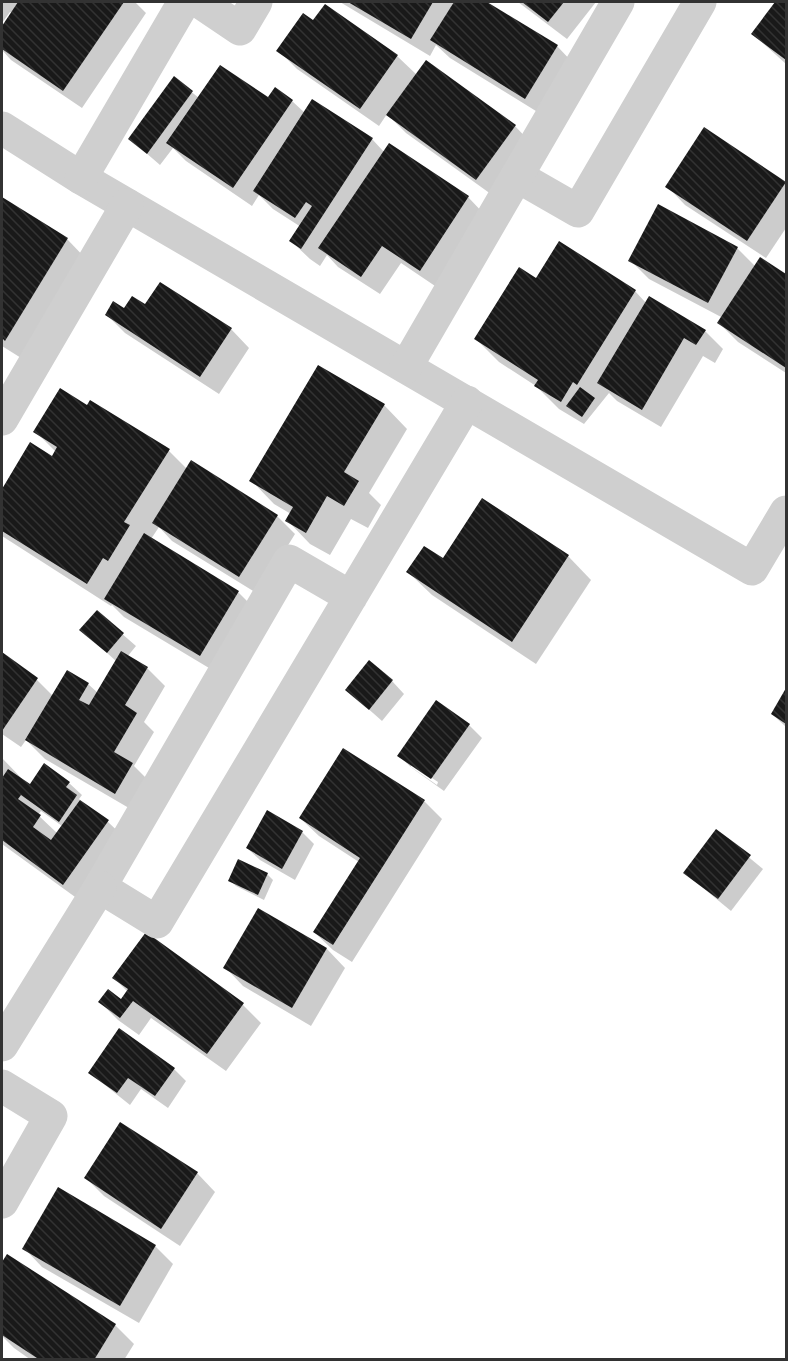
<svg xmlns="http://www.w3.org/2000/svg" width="788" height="1361" viewBox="0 0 788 1361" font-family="'Noto Sans',sans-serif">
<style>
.shadow{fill:#0003;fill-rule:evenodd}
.building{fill:url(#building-back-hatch)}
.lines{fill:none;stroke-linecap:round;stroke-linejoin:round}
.minor{stroke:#cfcfcf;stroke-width:33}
</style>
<defs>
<pattern id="building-back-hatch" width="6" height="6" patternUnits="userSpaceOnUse" patternTransform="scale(1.5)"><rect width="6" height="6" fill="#191919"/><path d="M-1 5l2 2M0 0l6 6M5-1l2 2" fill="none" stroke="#323232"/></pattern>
</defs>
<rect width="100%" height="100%" fill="#fff"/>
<g class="shadow">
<polygon points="2,2 135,2 146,13 82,108 11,60 2,50 2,29 12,13 10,12 2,23"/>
<polygon points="340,2 484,2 557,46 575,65 544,116 450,58 436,45 430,56"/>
<polygon points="518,2 596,2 567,39"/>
<polygon points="777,2 786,2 786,64 753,34"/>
<polygon points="313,22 397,56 417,75 426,62 515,126 533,145 495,197 406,133 387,114 379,126 297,69 278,50"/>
<polygon points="174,78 199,98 292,101 305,113 372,139 384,152 468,197 486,216 438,288 401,263 380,294 338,267 327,255 320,266 310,259 291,241 301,227 273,209 259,195 252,206 186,161 173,148 160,165 130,139"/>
<polygon points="705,129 786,184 786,228 766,258 685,205 667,186"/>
<polygon points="2,199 67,239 90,263 29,363 2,346"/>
<polygon points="659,206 737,248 756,267 761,259 786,276 786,373 738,342 719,323 723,318 649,279 630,260"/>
<polygon points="536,280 635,291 646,303 705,331 723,349 715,363 703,356 661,427 617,401 609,393 584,424 559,409 536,386 499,362 476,339"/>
<polygon points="160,284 231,329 249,348 219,394 125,333 107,315 146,306"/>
<polygon points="384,405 407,429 369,493 381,505 368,528 351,519 330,555 310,544 287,520 291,514 274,504 251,480"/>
<polygon points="88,407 169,451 187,469 277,516 295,534 258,594 172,541 159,527 151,539 238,592 256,610 219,674 124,617 112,605 111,606 2,536 2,492 31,444 52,458 56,452 35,431"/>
<polygon points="568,556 591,580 536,664 432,595 408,572"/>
<polygon points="97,612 136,646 127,657 147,668 165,686 144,722 154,732 134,766 151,783 134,811 45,759 26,740 21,747 2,734 2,654 37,680 53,696 88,684 98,693 117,662 82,630"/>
<polygon points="392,681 404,694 382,721 347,690"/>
<polygon points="786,692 786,727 772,714"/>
<path d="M 437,702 L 469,725 L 482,738 L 444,791 L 412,768 L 399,756 ZM 411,764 L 438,782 L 437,785 L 411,767 Z"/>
<path d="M 2,758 L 28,785 L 69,783 L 82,795 L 79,799 L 87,807 L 108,822 L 127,840 L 82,902 L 2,844 ZM 41,811 L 62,826 L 57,833 L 38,815 Z"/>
<polygon points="424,801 442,819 352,962 333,950 314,932 359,862 319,836 300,818"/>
<polygon points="717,831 763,869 731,911 685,873"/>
<polygon points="302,832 314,844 295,880 260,860 247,848"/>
<polygon points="267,874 273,880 264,900 236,886 230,880"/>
<polygon points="259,910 327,949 345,968 311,1026 243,986 225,967"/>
<polygon points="114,978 243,1005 261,1023 226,1071 151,1018 139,1035 118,1020 100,1002 121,1001 128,992"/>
<polygon points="174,1069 186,1081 168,1108 141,1089 130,1105 90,1073"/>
<polygon points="197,1173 215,1192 180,1246 104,1196 86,1178"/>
<polygon points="155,1246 173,1264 139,1323 42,1267 24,1248"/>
<polygon points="7,1256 115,1325 134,1344 124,1360 31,1360 14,1348 2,1336 2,1265"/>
</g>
<g class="building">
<polygon points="18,2 124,2 63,91 2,49 2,26"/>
<polygon points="348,2 433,2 411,39"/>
<polygon points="454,2 487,2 558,45 525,99 430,40"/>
<polygon points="522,2 564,2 548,22"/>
<polygon points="775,2 786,2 786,60 751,34"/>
<polygon points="325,4 398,55 360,109 276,51 303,13 313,20"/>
<polygon points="426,60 516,125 476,180 386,115"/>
<polygon points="220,65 268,97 275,87 293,100 233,188 166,143"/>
<polygon points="174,76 193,91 147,154 128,139"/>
<polygon points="312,99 373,138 301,249 289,241 312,206 306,202 295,218 253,191"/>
<polygon points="704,127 786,182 747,241 665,187"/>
<polygon points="389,143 469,196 420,271 382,246 361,277 318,248"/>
<polygon points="2,197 68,238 5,341 2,338"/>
<polygon points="658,204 738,247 708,303 628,261"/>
<polygon points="559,241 636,290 577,385 573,382 561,402 534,386 538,380 474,339 519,267 536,278"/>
<polygon points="760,257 786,274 786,368 717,323"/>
<polygon points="160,282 232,328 200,377 105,315 113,301 124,308 132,296 145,304"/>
<polygon points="649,296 706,330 696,345 684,338 642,410 597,383"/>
<polygon points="318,365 385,404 344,472 359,481 344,506 327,496 306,533 285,521 293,507 249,481"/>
<polygon points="580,387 595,398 582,417 566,406"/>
<polygon points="60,388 87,405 90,400 170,449 124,522 130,525 108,561 103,558 87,584 2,531 2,489 30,442 52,456 57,447 33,432"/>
<polygon points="191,460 278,515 239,577 152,523"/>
<polygon points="482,498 569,555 512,642 406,572 424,546 443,558"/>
<polygon points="144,533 239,591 200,656 104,599"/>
<polygon points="97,610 124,633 107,653 79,630"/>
<polygon points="121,651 148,667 125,705 137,713 114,752 133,763 115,794 25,740 67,670 89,683 79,700 89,705"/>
<polygon points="2,652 38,678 2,731"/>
<polygon points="369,660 393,680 369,710 345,690"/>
<polygon points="786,688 786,724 771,714"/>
<polygon points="436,700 470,724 431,779 397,756"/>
<polygon points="343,748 425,800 333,945 313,932 360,858 299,818"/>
<polygon points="44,763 70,782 66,787 77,795 59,822 21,795 18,799 41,815 33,827 51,840 80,800 109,820 63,885 2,840 2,778 8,769 30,784"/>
<polygon points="267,810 303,831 282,869 246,848"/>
<polygon points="716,829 751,855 718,899 683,873"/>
<polygon points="238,859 268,873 258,895 228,881"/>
<polygon points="258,908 327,948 292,1008 223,968"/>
<polygon points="146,932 244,1003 207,1054 133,1001 120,1018 98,1002 108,989 121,999 128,989 112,978"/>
<polygon points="119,1028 175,1068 155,1096 128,1078 117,1093 88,1073"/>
<polygon points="120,1122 198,1172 161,1229 84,1178"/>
<polygon points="58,1187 156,1245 120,1306 22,1249"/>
<polygon points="7,1254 116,1324 94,1360 40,1360 2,1335 2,1262"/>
</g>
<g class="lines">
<g class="minor">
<polyline points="200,2 240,29 256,2"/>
<polyline points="2,128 81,178 752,569 786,512"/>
<polyline points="517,176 578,211 700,2"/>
<polyline points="81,178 184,2"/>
<polyline points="406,367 618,2"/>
<polyline points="2,419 127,205"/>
<polyline points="351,597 289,561 100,887 157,922 467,402"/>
<polyline points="2,1045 100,887"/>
<polyline points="2,1086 51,1116 2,1202"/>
</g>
</g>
<rect width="788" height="1361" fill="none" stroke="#323232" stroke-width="6"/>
</svg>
